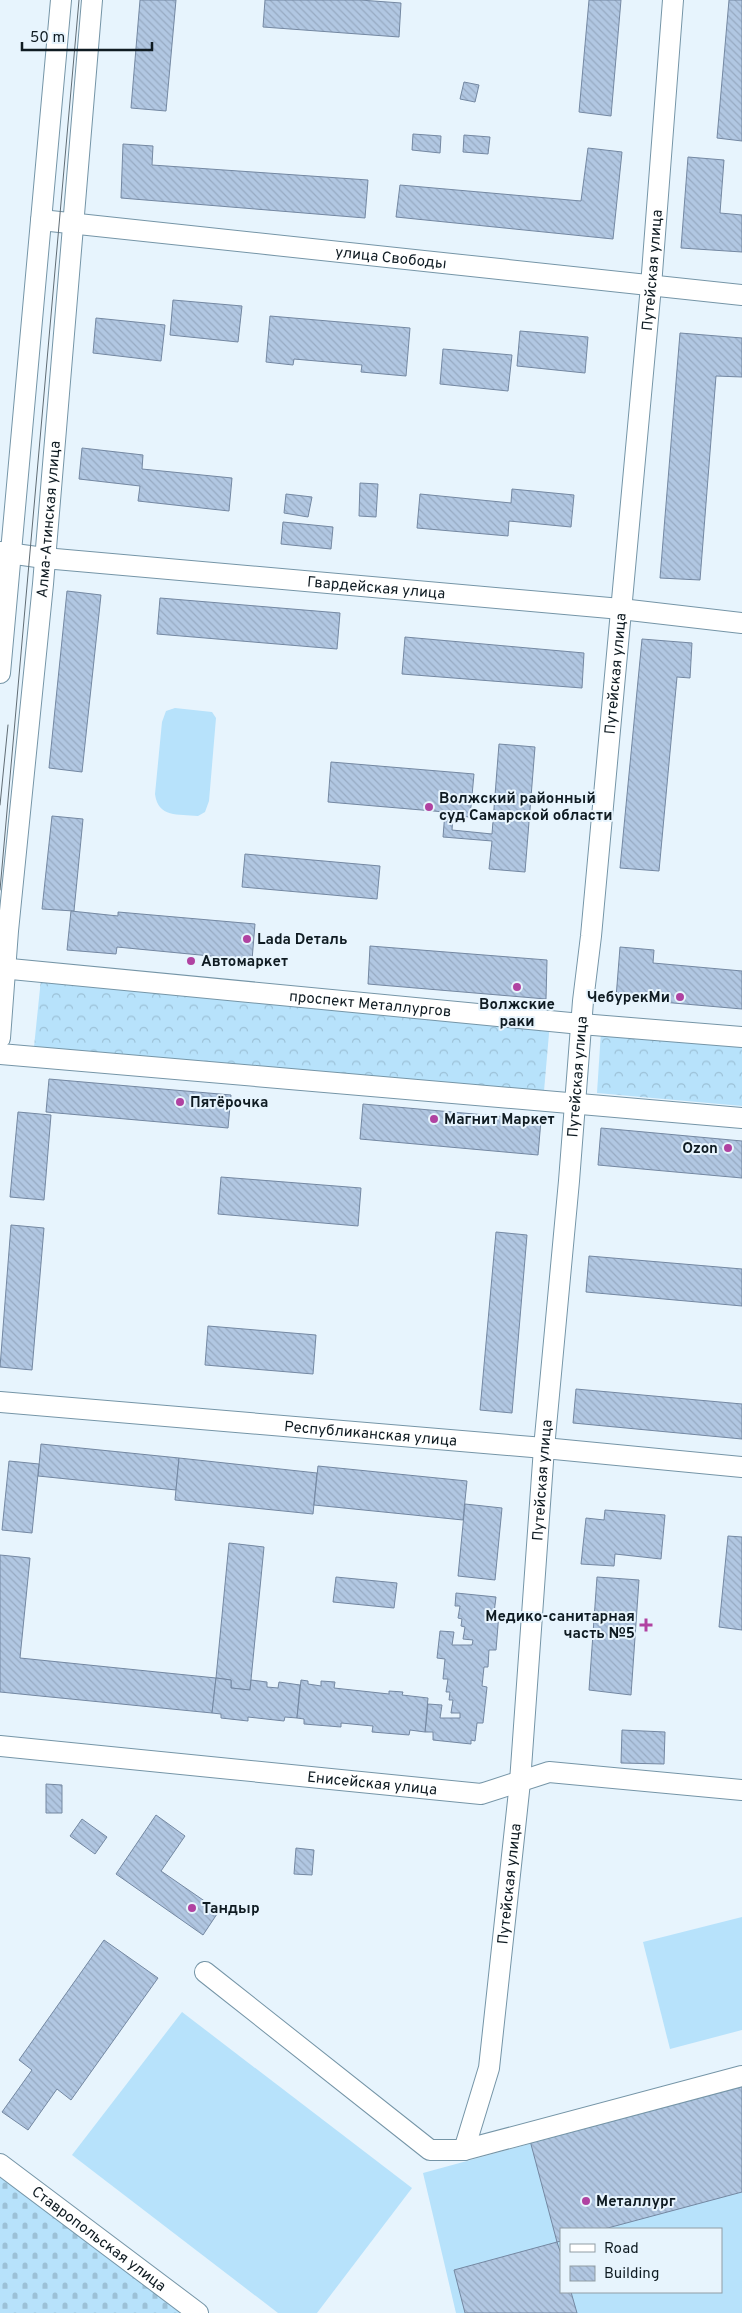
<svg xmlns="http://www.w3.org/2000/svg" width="742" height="2313" viewBox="0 0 742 2313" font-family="Overpass,sans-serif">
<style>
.grass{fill:#b7e2fb;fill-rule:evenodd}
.forest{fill:url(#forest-crowns)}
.cemetery{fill:url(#cemetery-stones)}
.building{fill:url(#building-back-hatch);stroke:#7488a2}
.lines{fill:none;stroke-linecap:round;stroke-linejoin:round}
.minor-casing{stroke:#7595a7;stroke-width:22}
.minor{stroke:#fff;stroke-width:20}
.tram{stroke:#606c74;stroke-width:1}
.poi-dot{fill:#b042a1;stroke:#e7f4fd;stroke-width:2}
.labels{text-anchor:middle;stroke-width:4;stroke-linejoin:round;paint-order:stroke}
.street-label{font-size:15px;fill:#0f1b22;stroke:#e7f4fd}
.poi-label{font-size:15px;font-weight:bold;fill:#0f1b22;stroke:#e7f4fd;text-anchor:start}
</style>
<defs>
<pattern id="forest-crowns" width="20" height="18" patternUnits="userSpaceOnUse" patternTransform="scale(1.25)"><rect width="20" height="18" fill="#b7e2fb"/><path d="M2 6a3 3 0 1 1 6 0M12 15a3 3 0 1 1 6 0" fill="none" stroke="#9cc1d7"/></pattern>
<pattern id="cemetery-stones" width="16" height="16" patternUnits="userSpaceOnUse" patternTransform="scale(1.25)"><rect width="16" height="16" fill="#b7e2fb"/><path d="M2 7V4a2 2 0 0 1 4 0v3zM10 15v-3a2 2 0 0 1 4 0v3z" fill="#9cc1d7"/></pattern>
<pattern id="building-back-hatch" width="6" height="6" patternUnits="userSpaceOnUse" patternTransform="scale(1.25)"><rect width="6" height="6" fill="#b1c7e2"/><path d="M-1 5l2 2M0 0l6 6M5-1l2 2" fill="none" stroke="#97aac2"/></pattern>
</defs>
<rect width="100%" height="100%" fill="#e7f4fd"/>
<g class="grass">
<path d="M 175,708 L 212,712 L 216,718 L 209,801 L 205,812 L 198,816 C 178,814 158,818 155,794 L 162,722 L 166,711 Z"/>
<polygon points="742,1917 742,2030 670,2049 643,1942"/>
<polygon points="182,2012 412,2188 317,2313 278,2313 72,2155"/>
<path d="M 742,2086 L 742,2313 L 456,2313 L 423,2173 ZM 561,2229 L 721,2229 L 721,2292 L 561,2292 Z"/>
</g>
<g class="forest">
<polygon points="41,979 550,1022 544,1091 34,1047"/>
<polygon points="601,1032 742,1044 742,1106 597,1093"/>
</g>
<polygon class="cemetery" points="0,2170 184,2313 0,2313"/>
<g class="building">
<polygon points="140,0 176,0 166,111 131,108"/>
<polygon points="265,0 360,0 401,3 399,37 263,27"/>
<polygon points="589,0 621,0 611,116 579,112"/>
<polygon points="729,0 742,0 742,141 717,138"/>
<polygon points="464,82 479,85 475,102 460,99"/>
<polygon points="413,134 441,136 440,153 412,150"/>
<polygon points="464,135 490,137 488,154 463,152"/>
<polygon points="123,144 153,146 152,165 368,180 365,218 121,198"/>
<polygon points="588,148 622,152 613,239 396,217 400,185 581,201"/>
<polygon points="688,157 724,160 720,213 742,215 742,252 681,248"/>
<polygon points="173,300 242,306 238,342 170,335"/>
<polygon points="270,316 410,328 406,376 361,372 362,365 294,359 293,365 266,362"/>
<polygon points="96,318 165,325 161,361 93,353"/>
<polygon points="520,331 588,337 585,373 517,366"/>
<polygon points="680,333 742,338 742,377 716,376 700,580 660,578"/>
<polygon points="443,349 512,355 508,391 440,384"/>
<polygon points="82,448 143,455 142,469 232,478 229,511 138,501 140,486 79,479"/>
<polygon points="360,483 378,484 376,517 359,516"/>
<polygon points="512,489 574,495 571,527 509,521 508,536 417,528 420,494 511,503"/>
<polygon points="286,494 312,497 308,517 284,513"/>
<polygon points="283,522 333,527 331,549 281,544"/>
<polygon points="67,591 101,595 82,772 49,768"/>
<polygon points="160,598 340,613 337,649 157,634"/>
<polygon points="405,637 584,653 582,688 402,674"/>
<polygon points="642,639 692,643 690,678 677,677 659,871 620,868"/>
<polygon points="499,744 535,747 525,872 489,869 492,841 443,837 445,812 328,802 331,762 474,774 470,817 453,816 452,830 492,834"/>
<polygon points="52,816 83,819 74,911 42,909"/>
<polygon points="245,854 380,866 377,899 242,887"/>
<polygon points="71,911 118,916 118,912 255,924 252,960 117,947 116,954 67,950"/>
<polygon points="370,946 547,960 546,999 368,984"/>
<polygon points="620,947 654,950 653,963 742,971 742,1009 616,998"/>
<polygon points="49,1079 231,1095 228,1128 46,1112"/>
<polygon points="363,1104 541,1120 538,1155 360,1139"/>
<polygon points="18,1112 51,1115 44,1200 10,1197"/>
<polygon points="601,1128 742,1141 742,1178 598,1165"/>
<polygon points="221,1177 361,1188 358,1226 218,1214"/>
<polygon points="11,1225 44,1228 32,1370 0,1367"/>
<polygon points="496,1232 527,1235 512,1413 480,1410"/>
<polygon points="589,1256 742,1269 742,1306 586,1292"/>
<polygon points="208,1326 316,1335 313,1374 205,1365"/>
<polygon points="576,1389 742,1404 742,1439 573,1423"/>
<polygon points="41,1444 179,1458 176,1490 38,1476"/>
<polygon points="179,1458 317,1473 313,1514 175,1500"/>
<polygon points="9,1461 39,1464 32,1533 2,1530"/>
<polygon points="318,1466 467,1481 463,1520 314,1505"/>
<polygon points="465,1504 502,1508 495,1580 458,1576"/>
<polygon points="605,1510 665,1515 661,1559 615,1554 614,1566 581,1564 586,1518 604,1520"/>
<polygon points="728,1536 742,1537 742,1630 719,1627"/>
<polygon points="229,1543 264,1547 250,1690 231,1688 231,1680 216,1678"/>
<polygon points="0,1555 30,1558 20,1658 216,1678 212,1713 0,1692"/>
<polygon points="336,1577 397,1583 394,1608 333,1602"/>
<polygon points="597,1577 639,1580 631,1695 589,1690"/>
<polygon points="456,1593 496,1597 494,1613 499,1613 496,1650 489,1650 488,1667 484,1667 482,1686 487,1687 483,1723 477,1723 475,1741 471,1740 471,1744 433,1740 433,1732 425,1732 428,1704 442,1705 440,1718 460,1718 460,1713 451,1713 453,1700 449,1700 450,1692 446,1692 448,1679 443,1679 445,1659 437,1658 440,1631 454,1632 452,1645 472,1645 473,1640 463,1639 465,1627 461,1626 462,1619 458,1618 460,1606 455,1606"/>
<polygon points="216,1678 231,1680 231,1688 250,1690 251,1680 267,1682 267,1687 278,1688 279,1682 300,1685 297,1718 285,1717 284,1721 248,1717 248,1721 221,1718 221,1714 212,1713"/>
<polygon points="301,1680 308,1681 308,1684 321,1686 321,1681 335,1682 334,1688 389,1694 389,1691 403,1692 402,1695 428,1698 425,1732 410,1730 409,1735 372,1732 373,1726 341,1723 341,1727 304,1724 304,1719 297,1718"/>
<polygon points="622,1730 665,1732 664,1764 621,1763"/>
<polygon points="46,1784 62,1785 62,1813 46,1813"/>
<polygon points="156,1815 185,1836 161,1871 219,1911 203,1935 116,1874"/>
<polygon points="82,1819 107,1837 95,1854 70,1836"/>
<polygon points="296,1848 314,1850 312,1875 294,1874"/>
<polygon points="104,1940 158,1978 71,2100 57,2089 28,2130 2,2112 32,2070 19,2060"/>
<polygon points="742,2076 742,2192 604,2229 561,2229 561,2241 557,2242 528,2133"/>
<polygon points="557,2242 561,2254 561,2292 571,2292 577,2313 465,2313 454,2270"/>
</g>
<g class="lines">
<g class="minor-casing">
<g id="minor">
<path id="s1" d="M 41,220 L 742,295"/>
<path id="s2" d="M 0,552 L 44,558 L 621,609 L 742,623"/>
<polyline points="0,673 61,0"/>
<path id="s3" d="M 0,968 L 581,1024 L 742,1037"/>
<path id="s4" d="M 0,1038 L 8,931 L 43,584 L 92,0"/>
<polyline points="0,1054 742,1118"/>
<path id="s5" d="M 0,1402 L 544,1448 L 742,1467"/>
<path id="s6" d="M 0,1746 L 481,1794 L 549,1772 L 742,1790"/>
<polyline points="205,1972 430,2150 464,2150 742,2076"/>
<path id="s7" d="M 464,2150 L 489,2068 L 520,1782 L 544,1448 L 569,1181 L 583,1001 L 591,936 L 651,286 L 673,0"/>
<path id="s8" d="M 0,2164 L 198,2313"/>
</g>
</g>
<use href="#minor" class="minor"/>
<g class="tram">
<polyline points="0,805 8,725"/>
<polyline points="0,890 79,0"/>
</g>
</g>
<g class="poi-dot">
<circle cx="429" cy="807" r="5"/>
<circle cx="247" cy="939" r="5"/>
<circle cx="191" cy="961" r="5"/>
<circle cx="517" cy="987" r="5"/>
<circle cx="680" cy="997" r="5"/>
<circle cx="180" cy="1102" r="5"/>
<circle cx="434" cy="1119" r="5"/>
<circle cx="728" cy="1148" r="5"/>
<path d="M643.5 1617.5h5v5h5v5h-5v5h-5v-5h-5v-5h5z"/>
<circle cx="192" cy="1908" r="5"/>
<circle cx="586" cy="2201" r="5"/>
</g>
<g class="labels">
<g class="street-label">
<text dy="5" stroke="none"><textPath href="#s1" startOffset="352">улица Свободы</textPath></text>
<text dy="5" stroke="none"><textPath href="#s7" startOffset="1891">Путейская улица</textPath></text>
<text dy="5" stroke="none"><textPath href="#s4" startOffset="521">Алма-Атинская улица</textPath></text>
<text dy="5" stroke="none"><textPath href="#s2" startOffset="378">Гвардейская улица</textPath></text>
<text dy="5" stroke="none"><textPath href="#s7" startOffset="1486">Путейская улица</textPath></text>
<text dy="5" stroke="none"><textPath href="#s3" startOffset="372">проспект Металлургов</textPath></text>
<text dy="5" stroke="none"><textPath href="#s7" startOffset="1081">Путейская улица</textPath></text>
<text dy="5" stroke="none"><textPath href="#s5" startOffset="372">Республиканская улица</textPath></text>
<text dy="5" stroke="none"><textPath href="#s7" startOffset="676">Путейская улица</textPath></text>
<text dy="5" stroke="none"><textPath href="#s6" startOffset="374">Енисейская улица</textPath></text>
<text dy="5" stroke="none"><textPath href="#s7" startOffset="271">Путейская улица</textPath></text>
<text dy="5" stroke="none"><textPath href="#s8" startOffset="124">Ставропольская улица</textPath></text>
</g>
<g class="poi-label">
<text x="439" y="803">Волжский районный<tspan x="439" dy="17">суд Самарской области</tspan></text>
<text x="257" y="944">Lada Dеталь</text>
<text x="201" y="966">Автомаркет</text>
<text x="670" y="1002" text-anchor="end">ЧебурекМи</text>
<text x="517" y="1009" text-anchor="middle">Волжские<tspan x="517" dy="17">раки</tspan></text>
<text x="190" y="1107">Пятёрочка</text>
<text x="444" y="1124">Магнит Маркет</text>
<text x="718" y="1153" text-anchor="end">Ozon</text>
<text x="635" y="1621" text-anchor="end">Медико-санитарная<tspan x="635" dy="17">часть №5</tspan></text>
<text x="202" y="1913">Тандыр</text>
<text x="596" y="2206">Металлург</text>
</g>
</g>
<rect x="560" y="2228" width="162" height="65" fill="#e7f4fd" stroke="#919da5"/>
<rect x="570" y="2244" width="25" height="8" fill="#ffffff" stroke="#919da5"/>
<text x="604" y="2253" font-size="15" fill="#0f1b22">Road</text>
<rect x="570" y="2266" width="25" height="15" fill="url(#building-back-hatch)" stroke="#919da5"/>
<text x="604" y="2278" font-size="15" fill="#0f1b22">Building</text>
<path d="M22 42v8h130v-8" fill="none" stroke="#0f1b22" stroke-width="2.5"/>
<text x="30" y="42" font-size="15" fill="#0f1b22" stroke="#e7f4fd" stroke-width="4" paint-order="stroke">50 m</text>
</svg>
